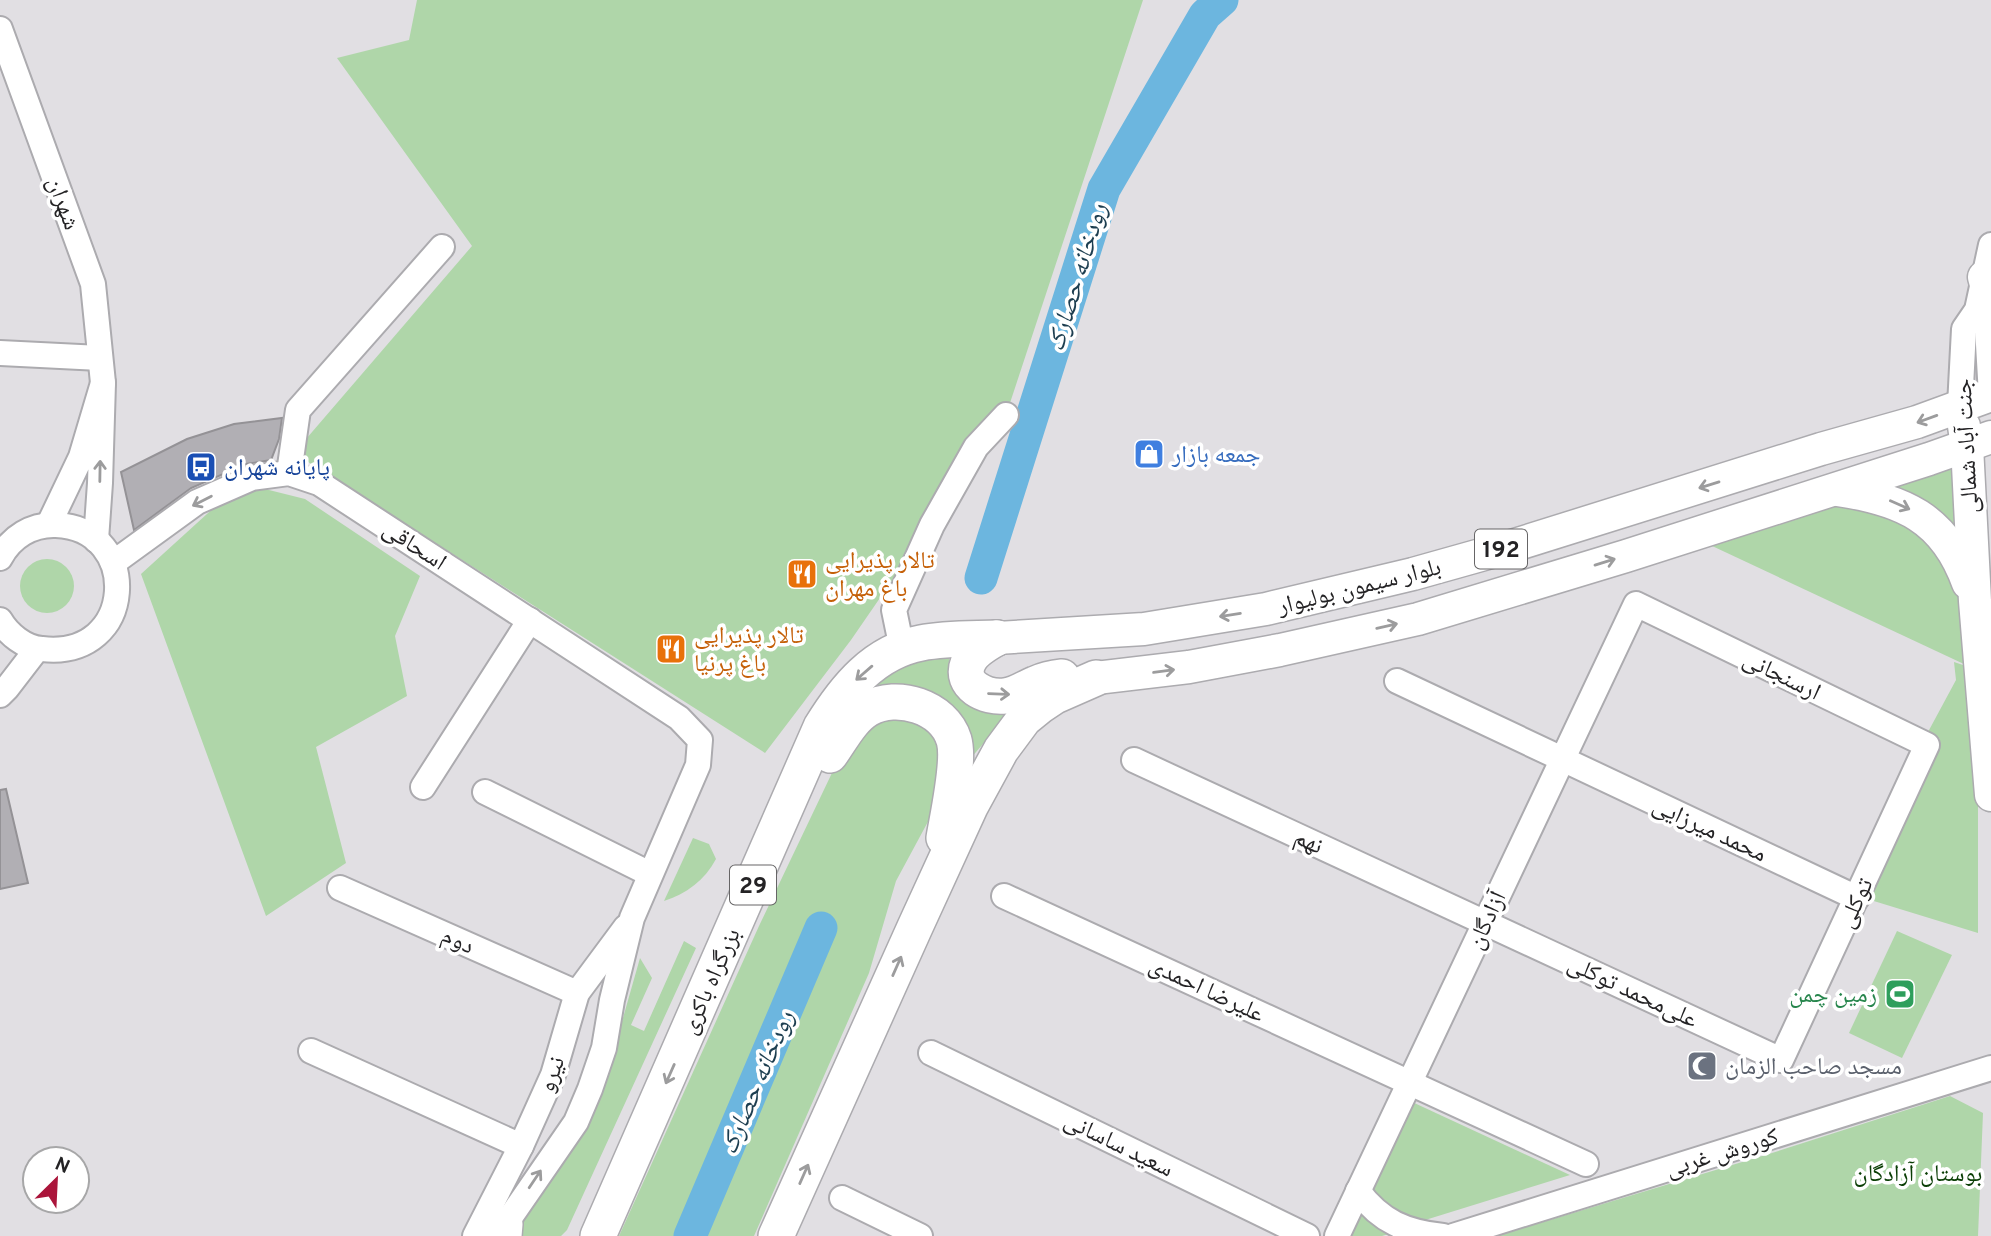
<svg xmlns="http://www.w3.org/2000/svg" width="1991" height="1236" viewBox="0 0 1991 1236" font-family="Overpass,'Noto Naskh Arabic',sans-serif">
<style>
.green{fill:#afd6a9}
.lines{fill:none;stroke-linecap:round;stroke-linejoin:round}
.river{stroke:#6cb6df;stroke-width:33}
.building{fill:#b1afb4;stroke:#949296;stroke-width:2}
.minor-casing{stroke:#acabaf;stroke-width:28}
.major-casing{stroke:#acabaf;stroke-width:35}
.highway-casing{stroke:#acabaf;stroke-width:38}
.minor{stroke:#fff;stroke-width:24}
.major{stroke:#fff;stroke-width:32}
.highway{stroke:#fff;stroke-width:35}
.oneway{stroke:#9c9c9d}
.labels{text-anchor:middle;stroke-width:7;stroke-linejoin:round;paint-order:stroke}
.shield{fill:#fff;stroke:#666566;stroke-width:2}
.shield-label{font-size:23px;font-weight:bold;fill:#242325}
.street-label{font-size:24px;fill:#242325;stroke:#fff}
.shop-label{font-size:24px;fill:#366cbe;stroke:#fff;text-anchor:start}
.transit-label{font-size:24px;fill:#164399;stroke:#fff;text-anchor:start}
.food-label{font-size:24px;fill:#c56008;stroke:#fff;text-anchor:start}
.leisure-label{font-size:24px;fill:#27864d;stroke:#fff;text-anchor:end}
.worship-label{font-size:24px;fill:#5b616d;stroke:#fff;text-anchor:start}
.park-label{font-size:24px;fill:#0a3e05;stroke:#fff}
.water-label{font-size:26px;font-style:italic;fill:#1d3e50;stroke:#fff}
</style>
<rect width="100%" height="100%" fill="#e1dfe3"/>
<g class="green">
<polygon points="417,0 1143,0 1006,415 851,640 765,753 294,453 472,246 337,58 409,40"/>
<polygon points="1951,464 1959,492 1965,558 1882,491"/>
<polygon points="241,483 305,499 420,576 395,636 407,696 316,747 346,863 266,916 141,574"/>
<polygon points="1834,503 1917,522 1960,584 1966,665 1710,545"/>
<circle cx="47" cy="586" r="27"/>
<polygon points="950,655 948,668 952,684 1019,702 970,759 965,739 856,695 914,656"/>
<polygon points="1954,662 1966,666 1978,785 1978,933 1864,898 1940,739 1928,732 1956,680"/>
<polygon points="879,709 942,728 944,792 896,881 869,973 754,1236 619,1236 759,926 841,754"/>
<path d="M 693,838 L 709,844 L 716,859 C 705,880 686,894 664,901 Z"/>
<polygon points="1897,931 1952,955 1902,1058 1849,1033"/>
<polygon points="684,941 696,948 567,1230 561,1236 516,1236 515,1227 588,1117 621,1025 640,958 652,978 631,1025 644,1031"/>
<polygon points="1950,1096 1983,1113 1978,1236 1497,1236 1772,1153"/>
<polygon points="1410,1101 1570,1175 1422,1221 1400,1215 1369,1199 1371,1181"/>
<polygon points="1361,1203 1402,1230 1382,1236 1348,1236"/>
</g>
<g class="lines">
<g class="river">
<polyline points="981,578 1104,189 1205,15 1222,0"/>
<polyline points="690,1236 821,928"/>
</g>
</g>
<g class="building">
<polygon points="282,418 279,439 271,460 246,464 191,488 134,530 121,472 187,439 234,424"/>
<polygon points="6,789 28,883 0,889 0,790"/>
</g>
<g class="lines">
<g class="minor-casing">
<g id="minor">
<polyline points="0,29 93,284 103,383"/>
<polyline points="1977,310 1987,327 1991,395"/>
<polyline points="0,353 100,358"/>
<polyline points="1960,406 1964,329 1977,310 1991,245"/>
<polyline points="289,473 298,410 442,247"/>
<polyline points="49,524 81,457 103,383 100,483 96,540"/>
<path d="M 0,558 C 11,537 32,524 56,525 C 142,528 137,660 42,649 C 25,648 8,634 0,620"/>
<polyline points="113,563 197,502 252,478 289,473 319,483 679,718 700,740 698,765 632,918 612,1000 604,1048 590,1089 576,1122 498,1235"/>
<polyline points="902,649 894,610 932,525 976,447 1006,415"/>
<polyline points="1397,681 1857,898"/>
<polyline points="0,695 7,688 37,649"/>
<path d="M 1134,760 L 1781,1060 L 1927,745 L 1636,604 C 1536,815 1437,1025 1337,1236"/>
<polyline points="423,787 530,620"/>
<polyline points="485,792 650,874"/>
<polyline points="340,888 577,993"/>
<polyline points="1004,896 1586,1164"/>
<polyline points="311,1051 521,1146"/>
<polyline points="931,1053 1307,1236"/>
<path d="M 1358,1191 C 1381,1222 1406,1232 1443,1236"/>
<polyline points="842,1198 920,1236"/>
<polyline points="475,1236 521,1146 553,1075 577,993 626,927"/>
<polyline points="1453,1236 1991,1068"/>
</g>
</g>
<g class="major-casing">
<g id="major">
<polyline points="1984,277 1991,303"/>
<polyline points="1964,426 1967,446 1975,601 1991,795"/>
<path d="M 1837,490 C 1902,499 1945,518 1968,583"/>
<polyline points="997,638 1144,629 1266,609 1413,574 1502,549 1821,449 1917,422 1991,395"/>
<polyline points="1096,678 1189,667 1280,650 1418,619 1626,556 1929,459 1991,437"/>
</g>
</g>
<g class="highway-casing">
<g id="highway">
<path d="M 997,638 C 986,644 973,651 968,663 C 959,686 986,698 1005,696 C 1016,695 1025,688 1035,684 C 1044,680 1052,678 1062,677"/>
<path d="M 830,755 C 841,740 851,719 868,709 C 897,692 944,707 954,740 C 960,761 948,814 944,838"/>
<polyline points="504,1236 505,1224"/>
<path d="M 598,1236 L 821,727 C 845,688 874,652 921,643 C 946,638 972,639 997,638"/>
<polyline points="776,1236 915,927 970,807 1001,750 1024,719 1040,706 1055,696 1096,678"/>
</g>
</g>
<use href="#minor" class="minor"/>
<use href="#major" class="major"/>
<use href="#highway" class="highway"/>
</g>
<defs><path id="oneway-shaft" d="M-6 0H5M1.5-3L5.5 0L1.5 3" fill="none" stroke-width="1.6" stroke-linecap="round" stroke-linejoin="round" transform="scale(1.75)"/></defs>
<g class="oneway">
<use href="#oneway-shaft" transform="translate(1927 419) rotate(160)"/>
<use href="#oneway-shaft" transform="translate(100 471) rotate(-89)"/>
<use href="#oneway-shaft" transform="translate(1709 485) rotate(163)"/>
<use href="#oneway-shaft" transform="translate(202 501) rotate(153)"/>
<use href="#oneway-shaft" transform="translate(1900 505) rotate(24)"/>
<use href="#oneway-shaft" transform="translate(1605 562) rotate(-17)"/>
<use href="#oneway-shaft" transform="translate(1230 615) rotate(171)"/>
<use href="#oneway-shaft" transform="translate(1387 626) rotate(-13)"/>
<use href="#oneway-shaft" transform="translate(1164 671) rotate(-8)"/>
<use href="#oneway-shaft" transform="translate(864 673) rotate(139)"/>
<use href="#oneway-shaft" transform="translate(999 694) rotate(2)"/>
<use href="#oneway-shaft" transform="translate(897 966) rotate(-66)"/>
<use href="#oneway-shaft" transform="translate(670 1074) rotate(114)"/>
<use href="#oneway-shaft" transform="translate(804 1174) rotate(-66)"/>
<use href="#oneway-shaft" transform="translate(535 1179) rotate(-56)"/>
</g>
<defs>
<g id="shop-square" transform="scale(1.575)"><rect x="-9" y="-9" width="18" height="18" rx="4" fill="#3f7fe0" stroke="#fff"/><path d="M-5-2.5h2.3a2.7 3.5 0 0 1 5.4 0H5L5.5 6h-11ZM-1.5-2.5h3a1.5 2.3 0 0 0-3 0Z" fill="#fff"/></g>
<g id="bus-square" transform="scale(1.575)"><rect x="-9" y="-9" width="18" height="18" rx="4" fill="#1a4fb4" stroke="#fff"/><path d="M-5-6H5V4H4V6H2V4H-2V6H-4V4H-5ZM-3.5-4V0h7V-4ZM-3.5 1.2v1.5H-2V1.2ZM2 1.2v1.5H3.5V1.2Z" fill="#fff"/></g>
<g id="restaurant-square" transform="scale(1.575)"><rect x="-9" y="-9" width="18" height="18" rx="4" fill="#e8710a" stroke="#fff"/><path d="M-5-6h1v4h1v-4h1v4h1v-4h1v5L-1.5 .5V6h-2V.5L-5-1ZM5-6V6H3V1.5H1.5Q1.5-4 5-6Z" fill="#fff"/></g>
<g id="stadium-square" transform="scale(1.575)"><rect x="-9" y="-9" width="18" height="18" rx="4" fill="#2e9e5b" stroke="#fff"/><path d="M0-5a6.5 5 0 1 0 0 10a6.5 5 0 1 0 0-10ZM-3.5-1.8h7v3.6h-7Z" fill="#fff"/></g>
<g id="mosque-square" transform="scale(1.575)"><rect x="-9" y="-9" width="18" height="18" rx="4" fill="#6b7280" stroke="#fff"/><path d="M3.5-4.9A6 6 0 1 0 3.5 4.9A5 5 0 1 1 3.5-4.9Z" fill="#fff"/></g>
</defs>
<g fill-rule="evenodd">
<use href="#shop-square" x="1149" y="454"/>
<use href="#bus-square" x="201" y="467"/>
<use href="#restaurant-square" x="802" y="574"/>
<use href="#restaurant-square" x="671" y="649"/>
<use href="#stadium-square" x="1900" y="994"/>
<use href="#mosque-square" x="1702" y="1066"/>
</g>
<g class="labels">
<g class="shield">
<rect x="1475" y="529.5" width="52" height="39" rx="5"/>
<rect x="730" y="865.5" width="46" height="39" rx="5"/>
</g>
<g class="shield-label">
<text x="1501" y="557">192</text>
<text x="753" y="893">29</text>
</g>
<g class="street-label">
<text transform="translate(64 203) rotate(70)" y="8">شهران</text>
<text transform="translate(1966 446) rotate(-93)" y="8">جنت آباد شمالی</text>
<text transform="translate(415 545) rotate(33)" y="8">اسحاقی</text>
<text transform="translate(1359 586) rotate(-14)" y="8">بلوار سیمون بولیوار</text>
<text transform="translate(1782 675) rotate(26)" y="8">ارسنجانی</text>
<text transform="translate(1710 829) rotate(25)" y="8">محمد میرزایی</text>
<text transform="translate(1309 841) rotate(25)" y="8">نهم</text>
<text transform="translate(1855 903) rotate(-65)" y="8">توکلی</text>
<text transform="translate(1486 920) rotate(-65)" y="8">آزادگان</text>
<text transform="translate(458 940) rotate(24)" y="8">دوم</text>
<text transform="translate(710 981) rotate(-66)" y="8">بزرگراه باکری</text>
<text transform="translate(1207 989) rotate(25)" y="8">علیرضا احمدی</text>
<text transform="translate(1633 991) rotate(25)" y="8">علی‌محمد توکلی</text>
<text transform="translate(551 1074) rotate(-70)" y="8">نیرو</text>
<text transform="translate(1119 1144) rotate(26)" y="8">سعید ساسانی</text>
<text transform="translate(1722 1152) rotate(-17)" y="8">کوروش غربی</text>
</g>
<g class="shop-label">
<text x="1172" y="462">جمعه بازار</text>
</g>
<g class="transit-label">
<text x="224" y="475">پایانه شهران</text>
</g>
<g class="food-label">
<text x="825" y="568">تالار پذیرایی<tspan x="825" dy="28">باغ مهران</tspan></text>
<text x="694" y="643">تالار پذیرایی<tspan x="694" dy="28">باغ پرنیا</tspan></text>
</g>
<g class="leisure-label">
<text x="1877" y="1002">زمین چمن</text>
</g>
<g class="worship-label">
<text x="1725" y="1074">مسجد صاحب الزمان</text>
</g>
<g class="park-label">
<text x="1918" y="1181">بوستان آزادگان</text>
</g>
<g class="water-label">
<text transform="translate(1076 277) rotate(-73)" y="9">رودخانه حصارک</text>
<text transform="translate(756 1082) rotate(-67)" y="9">رودخانه حصارک</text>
</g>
</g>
<g transform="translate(56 1180) rotate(24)"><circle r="33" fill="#ffffff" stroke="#a7a7a8" stroke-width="2"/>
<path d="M0-5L12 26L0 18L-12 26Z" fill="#ab153b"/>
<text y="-10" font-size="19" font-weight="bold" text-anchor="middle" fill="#242325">N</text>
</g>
</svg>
